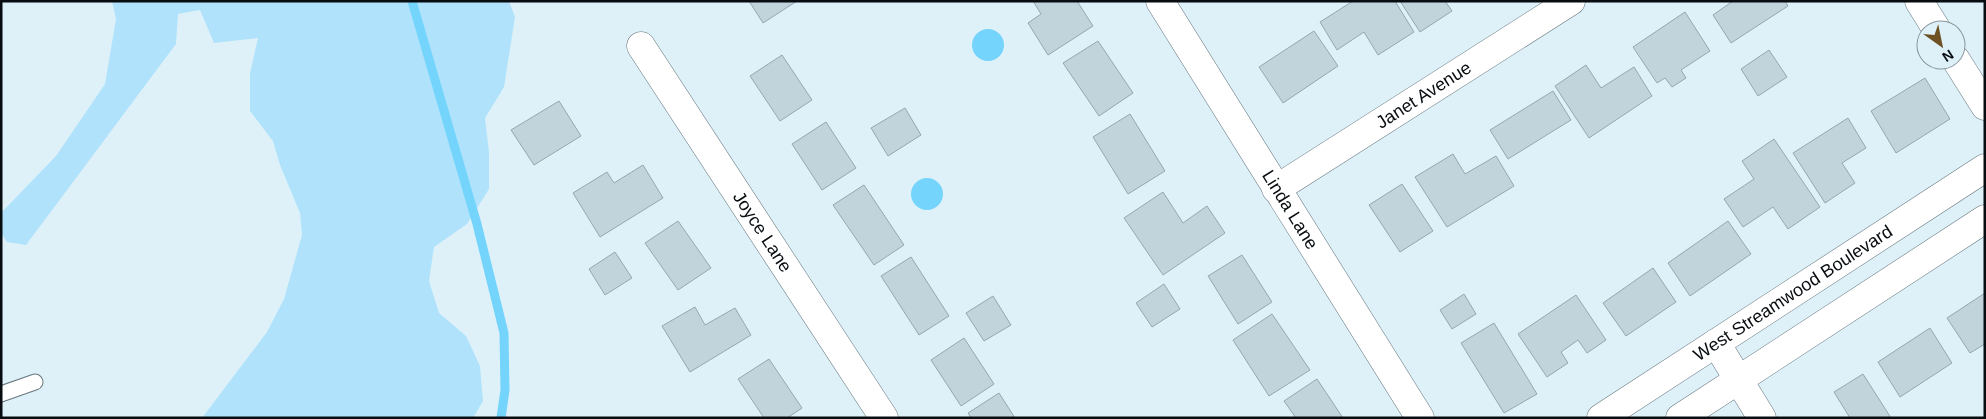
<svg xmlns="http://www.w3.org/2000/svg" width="1986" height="419" viewBox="0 0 1986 419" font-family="Arial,sans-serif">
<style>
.green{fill:#b0e3fb}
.water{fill:#74d4fc}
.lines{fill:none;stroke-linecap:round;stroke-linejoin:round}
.stream{stroke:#74d4fc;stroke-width:9}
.building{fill:#c1d4dc;stroke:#95a6af}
.service-casing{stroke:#66767e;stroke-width:17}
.minor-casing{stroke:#66767e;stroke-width:29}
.tertiary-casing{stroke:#66767e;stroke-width:29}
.service{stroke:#fff;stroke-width:15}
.minor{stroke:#fff;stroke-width:28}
.tertiary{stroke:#fff;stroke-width:28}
.labels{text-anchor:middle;stroke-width:5;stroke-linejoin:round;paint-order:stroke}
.street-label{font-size:18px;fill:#070d10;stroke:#def1f9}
</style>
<rect width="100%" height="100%" fill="#def1f9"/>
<polygon class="green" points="112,1 509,1 515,17 504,87 485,118 489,152 489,189 467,224 434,247 429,281 439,313 466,336 480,366 483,401 473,418 202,418 267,332 284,299 302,235 300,213 280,165 273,141 250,111 250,73 258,38 214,43 200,10 178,14 176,44 26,245 7,242 1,233 1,213 56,156 105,84 116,19"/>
<g class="water">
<circle cx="988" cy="45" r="16"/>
<circle cx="927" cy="194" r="16"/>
</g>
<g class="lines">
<polyline class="stream" points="412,1 477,224 504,333 505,390 501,418"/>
</g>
<g class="building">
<polygon points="749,1 797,1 763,23"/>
<polygon points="1033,1 1077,1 1093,26 1048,55 1028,23 1041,14"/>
<polygon points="1353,1 1395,1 1414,32 1378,55 1364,32 1337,50 1320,22"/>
<polygon points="1400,1 1445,1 1452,11 1420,32"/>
<polygon points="1733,1 1785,1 1788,6 1731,43 1713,15"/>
<polygon points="1685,12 1710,51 1681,70 1686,78 1672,87 1665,78 1657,83 1633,47"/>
<polygon points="1314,31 1338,66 1283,103 1259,67"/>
<polygon points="1098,41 1133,93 1099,116 1063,63"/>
<polygon points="1769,50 1787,77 1758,96 1741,69"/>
<polygon points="782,55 812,100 780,121 750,76"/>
<polygon points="1586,65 1601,88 1634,67 1652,96 1589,138 1555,86"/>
<polygon points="1925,78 1950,119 1896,153 1871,111"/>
<polygon points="1553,91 1571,120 1508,159 1490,130"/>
<polygon points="559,101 581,136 534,165 511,130"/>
<polygon points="905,108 921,135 888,156 871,128"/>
<polygon points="1130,114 1165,171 1128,194 1093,137"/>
<polygon points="1848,118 1866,148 1842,163 1855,183 1825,203 1793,153"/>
<polygon points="826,122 856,168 822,190 792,144"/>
<polygon points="1774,139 1820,207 1788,229 1773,207 1743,227 1724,199 1754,179 1742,161"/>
<polygon points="1453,154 1465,174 1496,156 1514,186 1447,227 1415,177"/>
<polygon points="643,165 663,198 600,237 573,193 607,172 614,183"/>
<polygon points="1402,184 1433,231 1400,252 1369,205"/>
<polygon points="864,185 904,245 874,265 833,205"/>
<polygon points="1163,192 1183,223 1207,206 1225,233 1163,275 1124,218"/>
<polygon points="678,221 711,268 678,290 645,243"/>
<polygon points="1728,221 1751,254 1690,296 1668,263"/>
<polygon points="615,252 632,278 605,295 589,269"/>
<polygon points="1242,255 1272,302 1238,324 1208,276"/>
<polygon points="911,257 949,316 919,335 881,276"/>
<polygon points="1653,268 1676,302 1626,336 1603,303"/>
<polygon points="1164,284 1180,309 1152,327 1136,303"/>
<polygon points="1985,293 1985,344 1970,353 1947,318"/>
<polygon points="1464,294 1476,314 1452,329 1440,310"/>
<polygon points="1576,295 1606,340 1587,353 1578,340 1561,352 1568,363 1547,377 1518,334"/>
<polygon points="993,296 1011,325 984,341 966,313"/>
<polygon points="695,307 705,325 735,308 751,335 690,372 662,326"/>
<polygon points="1272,314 1310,370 1269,396 1233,340"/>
<polygon points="1494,323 1537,394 1504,413 1461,343"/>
<polygon points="1930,328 1952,363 1900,397 1878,362"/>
<polygon points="964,338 994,384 961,406 931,360"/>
<polygon points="769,359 802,408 787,418 764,418 738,379"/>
<polygon points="1863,374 1891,418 1850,418 1834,392"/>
<polygon points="1317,379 1343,418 1296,418 1284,401"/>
<polygon points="999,393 1015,418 971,418 968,413"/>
</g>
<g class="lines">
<g class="service-casing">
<polyline id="service" points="1,394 35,382"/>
</g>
<g class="minor-casing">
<g id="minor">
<path id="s1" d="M 1160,1 L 1420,418"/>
<polyline points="1919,1 1937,30"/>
<path id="s2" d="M 641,46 L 884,418"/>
<polyline points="1956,60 1985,106"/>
<path id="s3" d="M 1276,189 L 1571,1"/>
<polyline points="1716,343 1762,418"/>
</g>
</g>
<g class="tertiary-casing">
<g id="tertiary">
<path id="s4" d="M 1601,418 L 1985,168"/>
<polyline points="1680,418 1985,219"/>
</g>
</g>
<use href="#service" class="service"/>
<use href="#minor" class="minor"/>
<use href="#tertiary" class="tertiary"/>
</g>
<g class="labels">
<g class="street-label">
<text dy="6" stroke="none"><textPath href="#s3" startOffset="175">Janet Avenue</textPath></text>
<text dy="6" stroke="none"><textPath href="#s1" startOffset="246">Linda Lane</textPath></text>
<text dy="6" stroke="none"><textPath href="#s2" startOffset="222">Joyce Lane</textPath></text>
<text dy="6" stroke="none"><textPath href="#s4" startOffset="229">West Streamwood Boulevard</textPath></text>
</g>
</g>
<rect width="1986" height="419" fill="none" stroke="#070d10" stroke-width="5"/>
<g transform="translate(1941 45) rotate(147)"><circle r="24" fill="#def1f9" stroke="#88969c"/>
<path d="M0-4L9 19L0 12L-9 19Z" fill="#6e5225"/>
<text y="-8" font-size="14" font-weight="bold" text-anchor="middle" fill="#070d10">N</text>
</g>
</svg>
